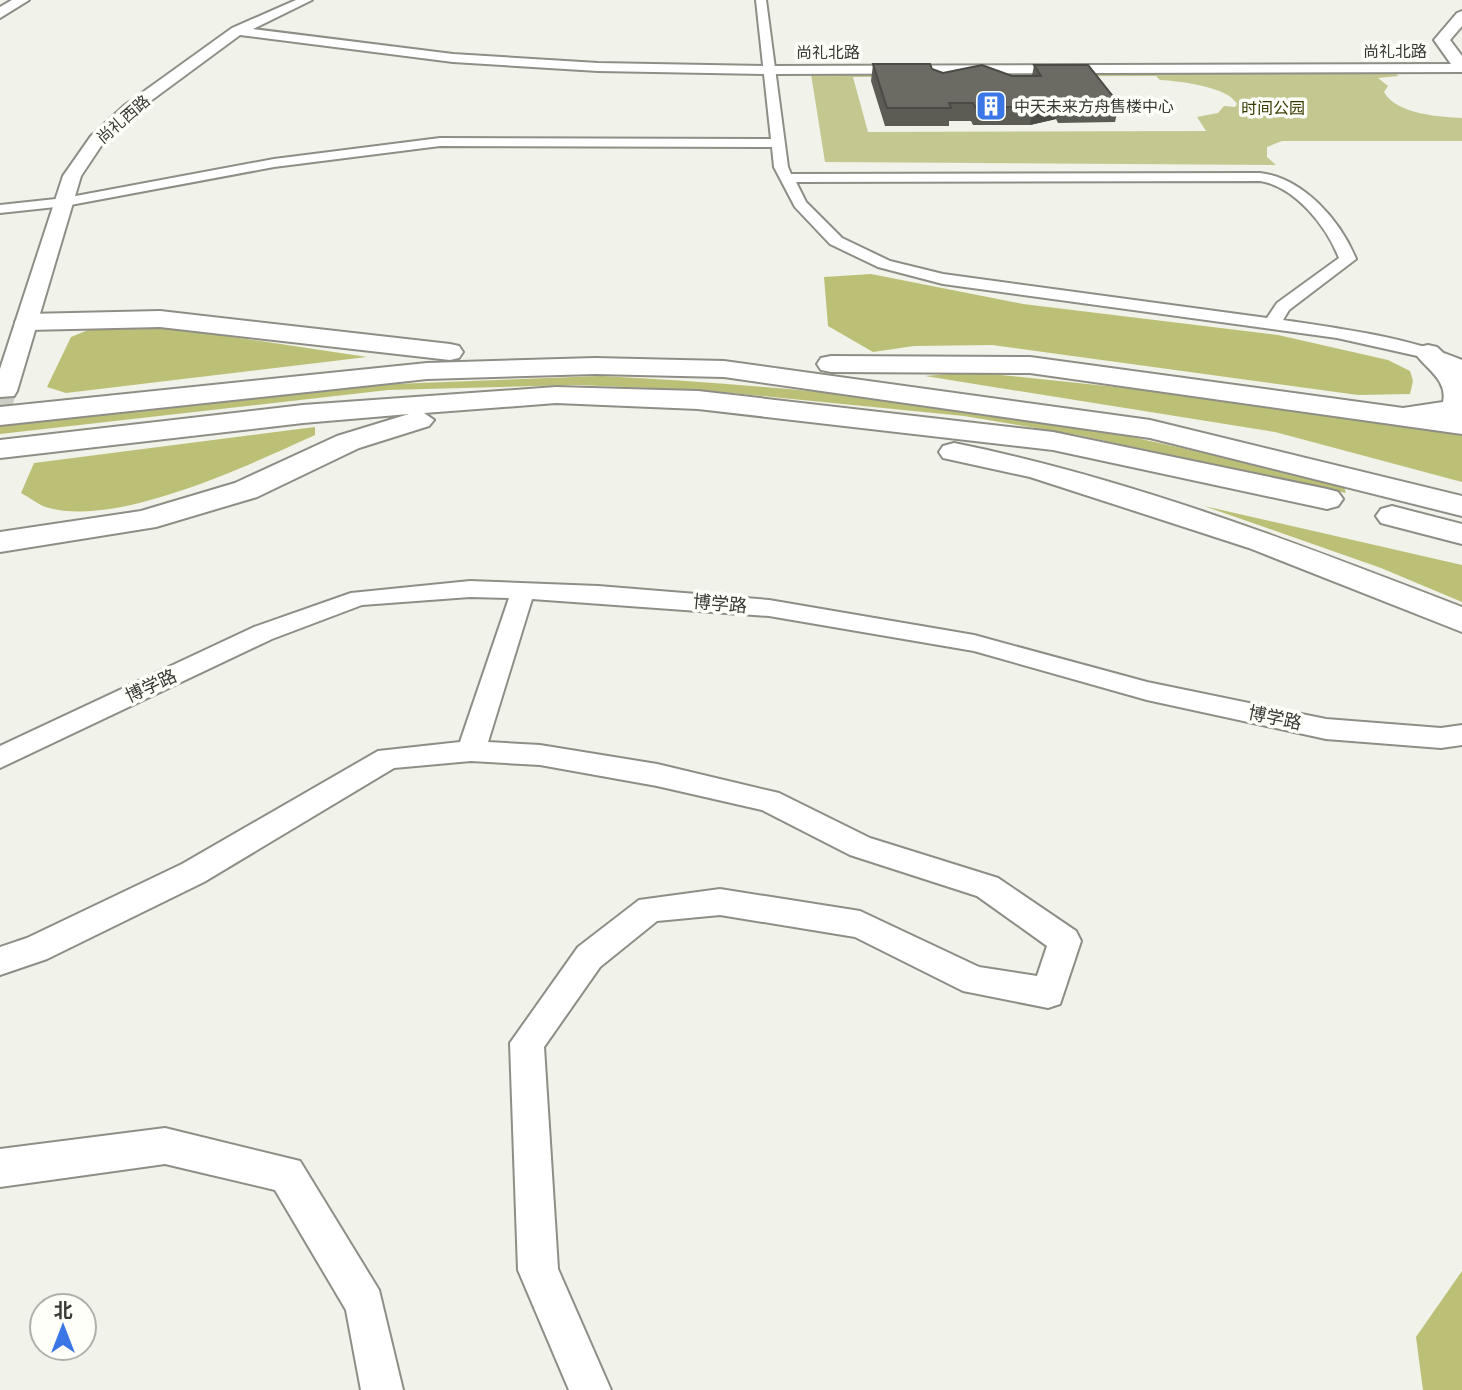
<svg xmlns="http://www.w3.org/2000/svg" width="1462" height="1390" viewBox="0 0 1462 1390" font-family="'Work Sans','Noto Sans SC',sans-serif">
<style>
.green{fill:#c4c890;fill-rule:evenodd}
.forest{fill:#bcc076}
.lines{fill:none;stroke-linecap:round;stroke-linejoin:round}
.tertiary-tunnel{stroke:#cccdc5;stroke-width:23;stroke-dasharray:23 11;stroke-linecap:butt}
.minor-casing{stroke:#8e8e86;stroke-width:4}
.tertiary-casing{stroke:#8e8e86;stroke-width:4}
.secondary-casing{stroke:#8e8e86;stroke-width:4}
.trunk-casing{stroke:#8e8e86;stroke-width:4}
.minor{fill:#fff;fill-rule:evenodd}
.tertiary{fill:#fff;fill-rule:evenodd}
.secondary{fill:#fff;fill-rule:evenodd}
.trunk{fill:#fff;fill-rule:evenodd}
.wall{fill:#5c5c55}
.shaded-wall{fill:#4b4b45}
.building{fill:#6b6b63;stroke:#4b4b45;stroke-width:2}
.labels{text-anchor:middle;stroke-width:7;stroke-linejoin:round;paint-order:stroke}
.far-street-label{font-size:16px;fill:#383935;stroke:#fefff8}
.far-poi-label{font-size:16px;fill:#383935;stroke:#fefff8;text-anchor:start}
.far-park-label{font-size:16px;fill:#393b00;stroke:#fefff8}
.street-label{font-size:18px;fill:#383935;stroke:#fefff8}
</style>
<rect width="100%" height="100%" fill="#f1f2e9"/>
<path class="green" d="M 1394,73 L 1399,76 L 1378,78 L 1388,86 L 1384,92 C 1396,114 1440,117 1462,118 L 1462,141 L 1282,141 L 1267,147 L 1267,157 L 1276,165 L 825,162 L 811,74 ZM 1156,76 L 1160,80 C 1179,81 1229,87 1237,104 L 1235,107 L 1224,106 L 1218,113 L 1197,117 L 1206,131 L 868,132 L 853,77 Z"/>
<g class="forest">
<polygon points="871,274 1023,304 1278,335 1388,360 1410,371 1413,381 1410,394 1358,395 992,345 914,346 873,352 828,326 824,277"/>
<polygon points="153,325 367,357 66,393 47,387 71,337 93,328"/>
<polygon points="972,372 1212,397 1462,432 1462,482 1275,432 925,376"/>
<path d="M 601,376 C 762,384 921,400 1080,427 C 1169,443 1257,466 1344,486 L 1346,493 L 1078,435 L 964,416 L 701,390 L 576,385 L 388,390 L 0,434 L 0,425 L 316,387 Z"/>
<path d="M 315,427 L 315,435 C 251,464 119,527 49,508 C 40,506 29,497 21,493 L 34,463 Z"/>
<polygon points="1204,506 1462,565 1462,602 1381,568"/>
<polygon points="1462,1271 1462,1390 1423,1390 1416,1337"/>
</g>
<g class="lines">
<polyline class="tertiary-tunnel" points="0,406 5,391"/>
<g class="minor-casing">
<g id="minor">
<path d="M 756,0 L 766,0 L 788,167 L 791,174 L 1260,173 C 1303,178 1340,220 1356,259 L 1289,310 L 1283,320 C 1343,329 1406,337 1462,360 L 1462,373 L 1422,357 L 1337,338 L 943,284 L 878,267 L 830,244 L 795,207 L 774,167 L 772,147 L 440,146 L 274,167 L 65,206 L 0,213 L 0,205 L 65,198 L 274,159 L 440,138 L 771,139 ZM 1260,181 C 1295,186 1327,227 1339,258 L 1277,303 L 1267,318 L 943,274 L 890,261 L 842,238 L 806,202 L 796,182 Z"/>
<polygon points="470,581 598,586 769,600 974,635 1147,682 1326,719 1441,728 1462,725 1462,745 1441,748 1326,739 1147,700 974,651 769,616 532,599 488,742 540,745 657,764 779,793 870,838 998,878 1076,931 1081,941 1060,1004 1048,1008 963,991 855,937 720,915 657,921 600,967 544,1047 558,1269 611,1390 569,1390 518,1270 510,1043 578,947 639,900 720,889 860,911 979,967 1037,976 1047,946 977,896 850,855 762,810 657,786 540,765 471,761 394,768 204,882 47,959 0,975 0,947 27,938 182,864 378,751 460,742 509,598 470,597 362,605 272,639 0,768 0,746 254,627 351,593"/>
<polygon points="165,1128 300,1161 379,1290 403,1390 361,1390 346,1310 275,1190 165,1164 0,1187 0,1149"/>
</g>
</g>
<g class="tertiary-casing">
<polygon id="tertiary" points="296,0 312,0 253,29 453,54 598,63 769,66 1462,64 1462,72 769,74 598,71 453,62 240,35 137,111 103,143 81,176 17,391 14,396 0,397 0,369 63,176 91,136 125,105 232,28"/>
</g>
<g class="secondary-casing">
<polygon id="secondary" points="1462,11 1462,26 1450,40 1462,56 1462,72 1456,71 1434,40 1457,13"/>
</g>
<g class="trunk-casing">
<g id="trunk">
<polygon points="12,0 29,0 0,18 0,7"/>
<polygon points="160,311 450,344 459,346 463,352 459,358 450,360 160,327 28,330 19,327 15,322 19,317 28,314"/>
<path d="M 1428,345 L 1437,347 L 1462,371 L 1462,434 L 1030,373 L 831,372 L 821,370 L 817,364 L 821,358 L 831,356 L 1030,357 L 1403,408 L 1443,402 C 1448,380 1426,369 1415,353 L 1419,347 Z"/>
<polygon points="595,358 724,361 1150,420 1462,496 1462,516 1150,438 724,377 595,374 427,379 0,425 0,407 427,363"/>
<polygon points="556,387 698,391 1053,432 1327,489 1338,492 1343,499 1338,506 1327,509 1053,450 698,409 556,403 424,413 434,420 429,426 359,448 257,497 156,527 0,552 0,532 141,511 235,483 337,436 409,414 303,423 0,458 0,440 303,405"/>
<path d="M 954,443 C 1129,478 1296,543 1462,607 L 1462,632 L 1249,548 L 1030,477 L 943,458 L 939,452 L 943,446 Z"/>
<polygon points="1392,506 1462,524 1462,544 1381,523 1376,516 1381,509"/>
</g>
</g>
<use href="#minor" class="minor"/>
<use href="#tertiary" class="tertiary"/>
<use href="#secondary" class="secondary"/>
<use href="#trunk" class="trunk"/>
</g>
<polygon class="wall" points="873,64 932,69 943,73 1012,76 1032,76 1034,65 1119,104 1115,122 1058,123 1056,119 1030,125 973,125 971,121 949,121 949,126 885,126 871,81"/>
<polygon class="shaded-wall" points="1059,101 1056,119 1030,125 1033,107"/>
<polygon class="building" points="873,64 930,64 932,69 943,73 982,65 1012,76 1041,76 1034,65 1088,65 1119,104 1062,105 1059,101 1033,107 975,107 973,103 949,103 951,108 887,108"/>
<defs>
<g id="building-square" transform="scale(1.575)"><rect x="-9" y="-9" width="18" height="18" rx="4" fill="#3a76e5" stroke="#fefff8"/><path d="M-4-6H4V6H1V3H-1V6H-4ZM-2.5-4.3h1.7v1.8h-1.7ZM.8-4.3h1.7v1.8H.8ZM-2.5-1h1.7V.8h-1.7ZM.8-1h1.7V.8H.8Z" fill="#fff"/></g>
</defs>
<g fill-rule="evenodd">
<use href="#building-square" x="991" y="106"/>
</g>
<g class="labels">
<g class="far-street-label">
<text x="1395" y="57">尚礼北路</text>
<text x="828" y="58">尚礼北路</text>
<text transform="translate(123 119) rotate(-41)" y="6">尚礼西路</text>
</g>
<g class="far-poi-label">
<text x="1014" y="112">中天未来方舟售楼中心</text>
</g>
<g class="far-park-label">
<text x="1273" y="114">时间公园</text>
</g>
<g class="street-label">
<text transform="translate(720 604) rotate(5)" y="6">博学路</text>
<text transform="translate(151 686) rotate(-25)" y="6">博学路</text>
<text transform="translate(1275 718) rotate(12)" y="6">博学路</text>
</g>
</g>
<g transform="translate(63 1327)"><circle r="33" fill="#fefff8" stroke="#afb0aa" stroke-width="2"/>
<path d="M0-5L12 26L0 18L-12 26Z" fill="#3a76e5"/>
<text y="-10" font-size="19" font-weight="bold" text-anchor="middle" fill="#383935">北</text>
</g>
</svg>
